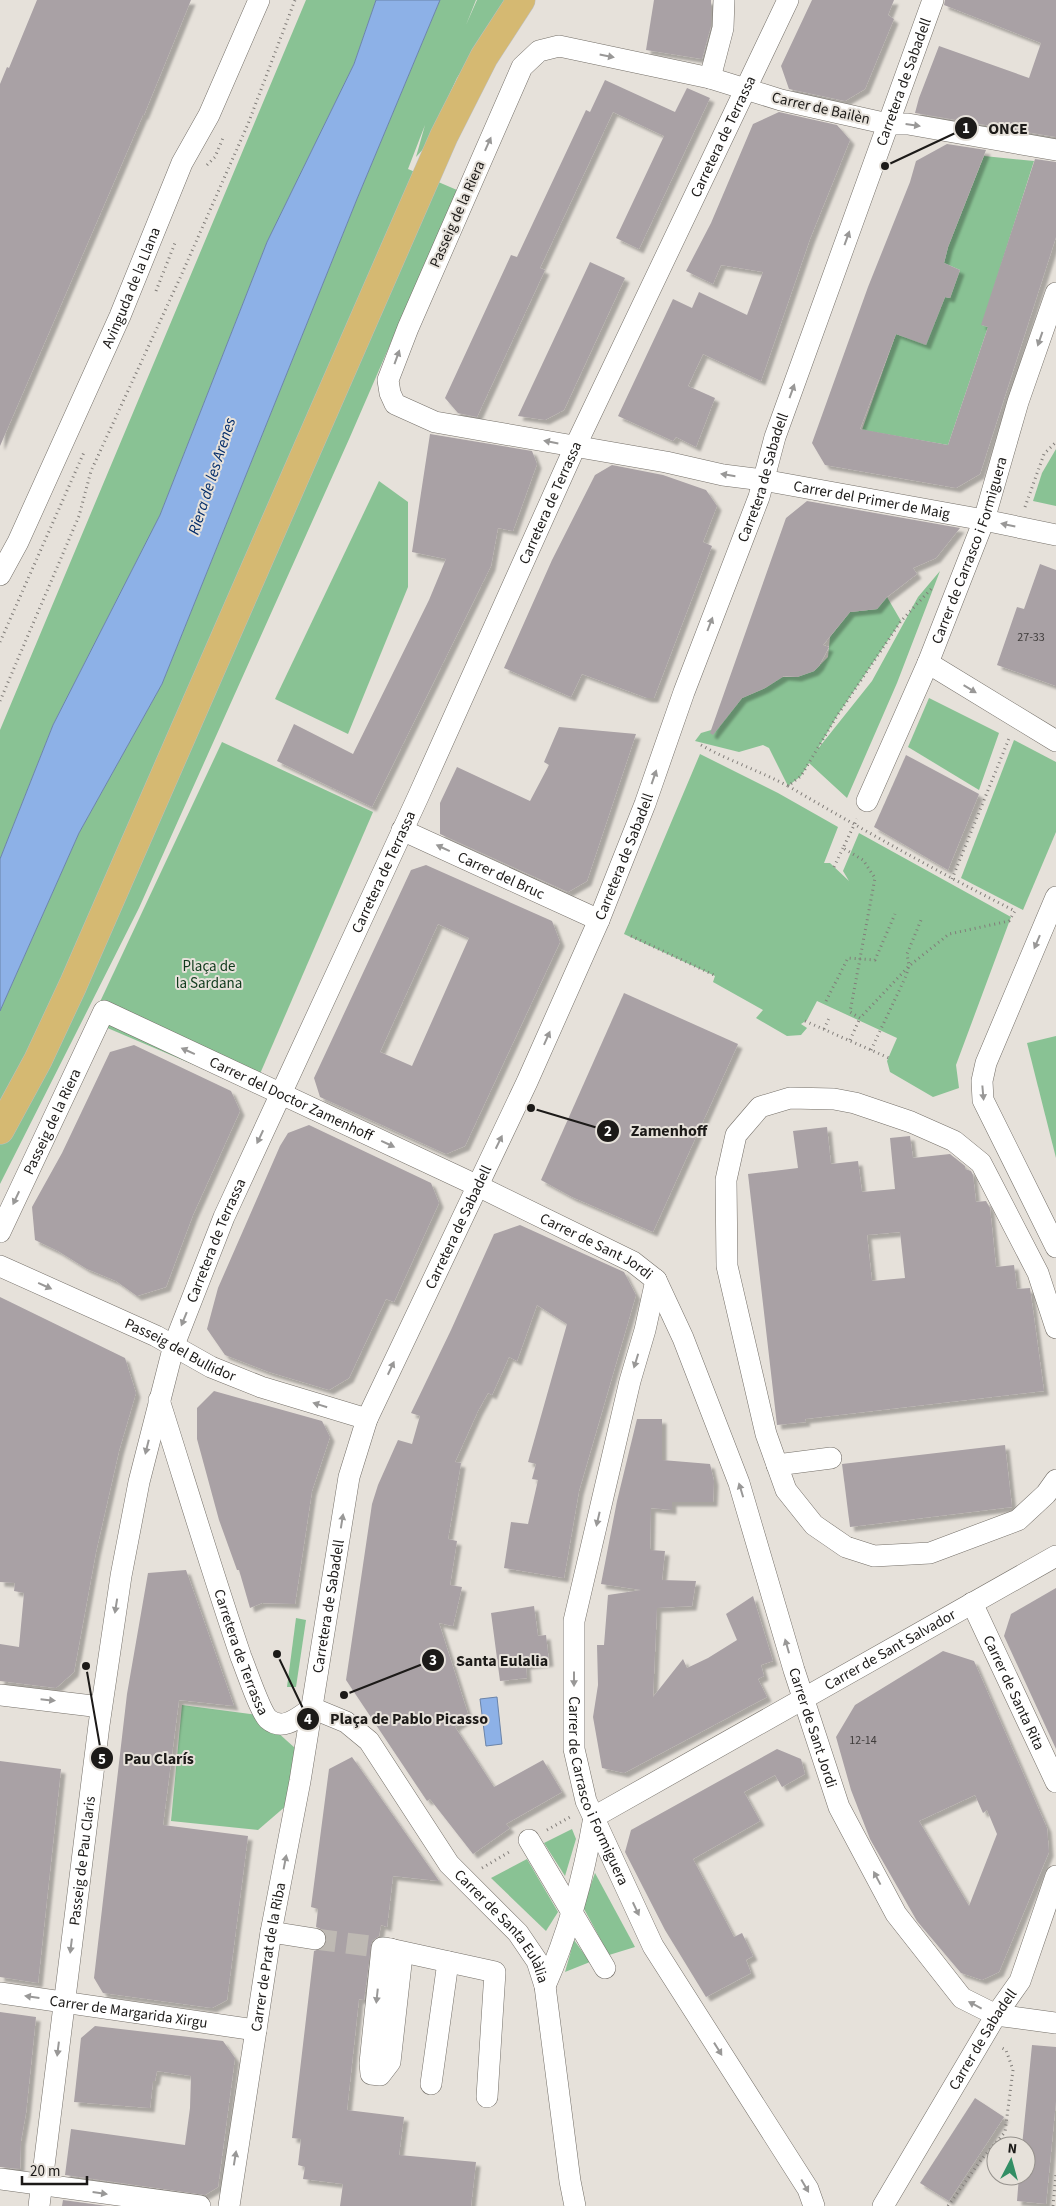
<svg xmlns="http://www.w3.org/2000/svg" width="1056" height="2206" viewBox="0 0 1056 2206" font-family="'Source Sans 3',sans-serif">
<style>
.green{fill:#89c294}
.water{fill:#8db1e7;stroke:#6b84a9}
.building{fill:#a9a1a5;fill-rule:evenodd;filter:url(#shadow)}
.lines{fill:none;stroke-linecap:round;stroke-linejoin:round}
.minor-tunnel{stroke:#beb9b3;stroke-width:21;stroke-dasharray:21 11;stroke-linecap:butt}
.minor-casing{stroke:#746f68;stroke-width:22}
.major-casing{stroke:#bfbfbe;stroke-width:29}
.path{stroke:#817d79;stroke-width:3;stroke-dasharray:1 4;stroke-linecap:butt}
.minor{stroke:#fff;stroke-width:21}
.major{stroke:#d5b972;stroke-width:28}
.oneway{fill:#999897}
.labels{text-anchor:middle;stroke-width:4;stroke-linejoin:round;paint-order:stroke}
.number-label{font-size:12px;fill:#3f3c3b}
.street-label{font-size:15px;fill:#1c1a18;stroke:#e6e1da}
.park-label{font-size:15px;fill:#0f3a1b;stroke:#e6e1da}
.water-label{font-size:16px;font-style:italic;fill:#002b69;stroke:#e6e1da}
.leader{fill:none;stroke:#1c1a18;stroke-width:2}
.callout-dot{fill:#1c1a18;stroke:#e6e1da;stroke-width:2}
.mark-label{font-size:15px;text-anchor:middle;font-weight:bold;fill:#fff}
.callout-label{font-size:16px;text-anchor:middle;font-weight:bold;fill:#1c1a18;stroke:#e6e1da;stroke-width:4;stroke-linejoin:round;paint-order:stroke}
</style>
<defs>
<filter id="shadow"><feDropShadow dx="4.5" dy="4.5" stdDeviation="1" flood-color="#0004"/></filter>
</defs>
<rect width="100%" height="100%" fill="#e6e1da"/>
<g class="green">
<polygon points="306,0 376,0 354,64 267,242 160,515 53,725 0,859 0,730"/>
<polygon points="440,0 476,0 466,25 477,0 507,0 457,78 426,146 416,157 425,125 408,169 457,190 350,437 139,908 0,1184 0,1011 79,833 162,684 357,199"/>
<polygon points="984,156 1034,161 982,325 988,327 948,445 862,430 896,334 926,344 945,297 950,298 960,270 944,263 948,247"/>
<polygon points="1056,449 1056,506 1033,501 1042,473"/>
<polygon points="379,481 408,502 408,587 348,734 275,699"/>
<polygon points="940,571 897,683 847,798 809,763 801,776 788,786 769,748 763,745 739,752 695,741 701,733 718,728 742,698 765,688 782,677 797,677 814,671 828,657 830,637 850,612 877,609 887,597 901,621 837,716 817,750 872,681 918,597"/>
<polygon points="929,698 999,733 979,790 908,747"/>
<polygon points="1014,740 1056,762 1056,832 1023,910 961,878"/>
<polygon points="222,742 373,812 253,1090 91,1021"/>
<polygon points="700,754 778,793 838,827 824,863 830,863 849,881 843,871 859,833 1011,917 956,1065 959,1088 933,1097 890,1072 887,1061 897,1038 817,1001 807,1020 801,1024 807,1028 801,1035 787,1036 756,1018 763,1010 713,982 715,976 624,934"/>
<polygon points="1056,1036 1056,1158 1027,1043"/>
<polygon points="296,1618 306,1620 296,1687 287,1687"/>
<polygon points="182,1705 258,1715 295,1748 287,1805 258,1830 171,1821"/>
<polygon points="572,1829 576,1839 565,1876 544,1843"/>
<polygon points="527,1859 558,1912 546,1931 491,1878"/>
<polygon points="595,1873 635,1947 609,1955 583,1907"/>
<polygon points="574,1940 590,1962 565,1972"/>
</g>
<g class="water">
<polygon points="376,0 440,0 357,199 162,684 79,833 0,1011 0,859 53,725 160,515 267,242 354,64"/>
<polygon points="497,1697 502,1744 486,1746 480,1699"/>
</g>
<g class="building">
<polygon points="37,0 191,0 144,115 143,115 0,446 0,84 7,67 9,68"/>
<polygon points="654,0 711,0 711,26 702,59 646,50"/>
<polygon points="812,0 894,0 888,15 894,19 865,89 845,101 789,89 781,66"/>
<polygon points="945,0 1056,0 1056,137 915,113 919,98 939,46 1029,78 1041,43 944,5"/>
<polygon points="605,80 675,112 687,88 710,98 639,249 616,238 664,136 613,112 540,268 545,270 477,417 458,413 445,398 511,255 517,257 586,110 590,112"/>
<polygon points="779,112 837,125 850,140 810,239 761,381 703,354 688,386 715,398 696,447 676,437 673,441 618,416 673,299 692,308 699,292 747,315 763,272 721,265 713,284 686,271 711,223 753,124"/>
<polygon points="947,144 986,150 948,247 944,263 960,270 950,298 945,297 926,345 896,334 860,429 948,445 988,327 981,325 1035,159 1056,162 1056,237 980,474 956,488 825,465 812,443 868,287 910,182 916,161"/>
<polygon points="590,262 625,278 564,410 545,420 518,416"/>
<polygon points="430,434 532,451 537,464 513,531 498,528 491,566 372,807 277,761 294,724 353,754 429,600 446,559 412,552"/>
<polygon points="612,465 663,475 706,490 717,506 703,542 712,546 654,698 647,698 582,674 571,697 504,668 552,560 595,475"/>
<polygon points="807,501 960,528 936,558 913,568 917,574 887,597 877,609 850,612 823,645 829,647 819,666 814,671 797,677 784,676 765,688 742,698 713,735 710,733 786,518"/>
<polygon points="1040,564 1056,570 1056,686 997,665 1017,607 1024,609"/>
<polygon points="559,727 636,734 587,881 568,892 440,834 440,803 457,767 530,801 549,765 544,762"/>
<polygon points="906,755 979,794 948,870 874,827"/>
<path d="M 426,865 L 552,921 L 560,942 L 465,1146 L 446,1154 L 320,1097 L 314,1078 L 411,870 ZM 438,924 L 469,938 L 412,1066 L 380,1052 Z"/>
<polygon points="624,993 738,1044 653,1232 572,1197 541,1180"/>
<polygon points="134,1045 231,1091 240,1111 193,1215 166,1287 137,1296 116,1281 87,1269 58,1251 35,1240 32,1207 62,1153 110,1052"/>
<polygon points="309,1125 431,1183 439,1203 394,1302 386,1299 349,1378 329,1390 269,1372 225,1355 207,1329 218,1288 280,1146 288,1133"/>
<path d="M 827,1127 L 831,1164 L 858,1161 L 862,1192 L 895,1189 L 890,1138 L 910,1136 L 913,1158 L 950,1154 L 965,1166 L 965,1169 L 971,1171 L 973,1175 L 976,1202 L 986,1201 L 990,1208 L 996,1267 L 1014,1265 L 1017,1289 L 1030,1288 L 1044,1391 L 805,1419 L 806,1422 L 777,1425 L 748,1174 L 798,1168 L 793,1131 ZM 900,1232 L 905,1278 L 872,1281 L 867,1235 Z"/>
<polygon points="520,1225 624,1272 636,1295 579,1491 564,1578 504,1568 511,1522 528,1524 538,1480 532,1479 536,1464 528,1462 567,1324 537,1305 517,1361 509,1357 492,1395 488,1393 478,1411 455,1462 461,1463 448,1539 457,1541 450,1585 462,1587 453,1626 439,1623 469,1717 455,1727 494,1787 543,1760 562,1792 506,1824 510,1828 473,1854 430,1799 427,1801 346,1680 372,1504 378,1485 398,1440 412,1444 420,1416 411,1413 451,1330 494,1234"/>
<polygon points="0,1297 125,1358 136,1393 119,1451 96,1552 74,1672 56,1688 0,1681 0,1644 19,1647 24,1593 14,1591 15,1583 0,1582"/>
<polygon points="214,1391 322,1421 330,1437 312,1491 295,1604 262,1603 250,1608 239,1570 237,1570 219,1520 197,1439 197,1408"/>
<polygon points="637,1419 662,1419 662,1460 710,1464 714,1481 713,1502 672,1502 672,1510 651,1508 650,1550 665,1551 662,1580 696,1581 692,1606 657,1608 653,1697 683,1659 687,1668 708,1658 737,1640 726,1614 753,1596 773,1661 761,1665 764,1676 758,1679 767,1697 624,1773 602,1768 593,1717 598,1685 597,1645 604,1645 608,1595 641,1590 601,1584 617,1501"/>
<polygon points="1005,1445 1012,1507 850,1527 842,1464"/>
<polygon points="186,1570 234,1706 179,1700 163,1825 248,1836 227,2000 212,2008 103,1993 94,1978 127,1694 148,1573"/>
<polygon points="1056,1588 1056,1749 1004,1636 1011,1614"/>
<polygon points="534,1606 538,1636 546,1635 549,1662 526,1665 527,1678 500,1681 491,1613"/>
<path d="M 943,1651 L 974,1661 L 1047,1828 L 1049,1852 L 999,1972 L 982,1980 L 961,1973 L 917,1921 L 870,1839 L 851,1790 L 836,1737 L 855,1705 ZM 975,1795 L 983,1813 L 987,1810 L 997,1834 L 969,1906 L 919,1821 Z"/>
<polygon points="777,1749 801,1759 805,1774 782,1787 775,1775 744,1792 760,1821 693,1859 734,1937 742,1933 753,1956 746,1960 751,1973 706,1997 665,1930 625,1852 631,1830"/>
<polygon points="352,1757 439,1881 393,1876 387,1927 381,1925 379,1936 372,1941 364,2000 359,1999 347,2110 404,2117 399,2155 476,2162 471,2206 340,2206 343,2184 303,2179 305,2167 298,2165 301,2139 292,2138 314,1951 324,1947 327,1940 323,1930 316,1927 318,1909 311,1907 329,1769"/>
<polygon points="0,1761 61,1769 38,1983 0,1977"/>
<polygon points="0,2012 36,2017 26,2113 21,2141 20,2169 0,2167"/>
<polygon points="95,2026 223,2041 235,2058 218,2187 205,2195 65,2175 71,2129 185,2145 190,2108 191,2076 157,2071 155,2081 153,2081 150,2108 74,2102 81,2038"/>
<polygon points="1032,2045 1056,2047 1056,2101 1046,2204 1017,2201 1019,2176 1026,2176 1026,2146 1022,2146"/>
<polygon points="975,2098 1004,2117 949,2201 920,2183"/>
<polygon points="63,2200 107,2206 62,2206"/>
</g>
<g class="lines">
<polyline class="minor-tunnel" points="315,1939 377,1947"/>
<g class="minor-casing">
<g id="minor">
<polyline points="710,78 723,28 724,0"/>
<path id="s1" d="M 1056,150 L 908,124 L 888,124 L 781,100 L 710,78 L 559,46 L 539,51 L 522,67 L 408,328 L 388,380 L 390,393 L 395,404 L 435,422 L 666,462 L 723,475 L 763,480 L 984,520 L 1056,535"/>
<path id="s2" d="M 0,575 L 18,542 L 120,316 L 182,163 L 209,115 L 259,0"/>
<polyline points="928,663 1056,741"/>
<path id="s3" d="M 867,801 L 928,663 L 984,520 L 1018,402 L 1056,293"/>
<path id="s4" d="M 402,830 L 599,920"/>
<polyline points="1056,897 986,1063 982,1081 983,1100 1056,1247"/>
<path id="s5" d="M 0,1232 L 104,1011 L 478,1186 L 633,1262 L 656,1280 L 683,1338 L 739,1483 L 794,1670 L 839,1807 L 896,1914 L 962,1998 L 996,2015 L 1056,2023"/>
<path id="s6" d="M 0,1266 L 156,1336 L 211,1367 L 261,1387 L 367,1419"/>
<path id="s7" d="M 656,1280 L 645,1330 L 630,1381 L 574,1621 L 574,1749 L 586,1801 L 653,1946 L 808,2189 L 814,2206"/>
<polyline points="1056,1328 1038,1273 981,1163 954,1141 911,1122 855,1103 834,1099 790,1098 760,1107 736,1135 726,1180 727,1266 766,1434 786,1490 814,1525 846,1547 874,1556 930,1553 1018,1520 1046,1494 1056,1480"/>
<path id="s8" d="M 159,1400 C 186,1485 212,1572 241,1657 C 246,1669 260,1711 268,1719 C 283,1732 299,1717 312,1708"/>
<polyline points="777,1465 831,1458"/>
<path id="s9" d="M 972,1603 L 1056,1782"/>
<polyline points="0,1695 101,1707"/>
<path id="s10" d="M 312,1708 L 346,1722 L 369,1741 L 449,1864 L 518,1933 L 537,1961 L 545,1986 L 570,2181 L 575,2206"/>
<path id="s11" d="M 594,1817 C 749,1730 902,1642 1056,1556"/>
<polyline points="529,1840 605,1968"/>
<polyline points="271,1932 315,1939"/>
<polyline points="382,1948 370,2063 371,2074 380,2075 390,2062 401,1964 391,1949"/>
<polyline points="385,1948 495,1972 487,2097"/>
<path d="M 545,1986 C 569,1932 584,1875 594,1817"/>
<path id="s12" d="M 0,1993 L 256,2030"/>
<polyline points="431,2084 448,1962"/>
<polyline points="0,2179 200,2206"/>
<path id="s13" d="M 39,2206 L 99,1725 L 121,1576 L 139,1482 L 174,1345 L 224,1217 L 418,797 L 575,447 L 788,0"/>
<path id="s14" d="M 229,2206 L 271,1932 L 300,1781 L 349,1477 L 367,1419 L 527,1082 L 599,920 L 645,804 L 684,692 L 759,497 L 775,437 L 933,0"/>
<path id="s15" d="M 883,2206 L 996,2015 L 1020,1981 L 1056,1876"/>
</g>
</g>
<g class="major-casing">
<polyline id="major" points="0,1130 38,1060 73,985 444,136 484,57 521,0"/>
</g>
<g class="path">
<polyline points="207,165 215,157 223,138"/>
<polyline points="156,291 175,243"/>
<polyline points="1025,507 1044,454 1056,442"/>
<polyline points="0,642 85,450"/>
<polyline points="0,701 79,516 91,471 180,278 248,124 295,0"/>
<path d="M 701,745 C 729,761 760,771 788,786 L 801,776 L 837,716 L 901,621 L 933,587"/>
<path d="M 788,786 C 863,830 938,872 1015,911 L 1009,921 L 949,934 L 909,966 L 860,1018 L 850,1012 L 875,878 L 863,860 L 843,848 L 857,819"/>
<polyline points="834,867 843,848"/>
<polyline points="952,879 1010,736"/>
<polyline points="631,936 716,976"/>
<polyline points="826,1001 848,958 875,960 895,914"/>
<polyline points="805,1021 889,1058"/>
<polyline points="824,1029 830,1016"/>
<polyline points="850,1040 860,1018"/>
<polyline points="871,1050 906,976 909,966 907,954 921,920"/>
<polyline points="547,1830 570,1817"/>
<polyline points="482,1868 511,1851"/>
<polyline points="948,2206 981,2160 1005,2132 1013,2070 1006,2050 1002,2048"/>
<polyline points="1053,2206 1056,2174"/>
</g>
<use href="#minor" class="minor"/>
<use href="#major" class="major"/>
</g>
<defs><path id="oneway-solid" d="M-6-.8H1V-3.2L6.5 0L1 3.2V.8H-6Z" transform="scale(1.25)"/></defs>
<g class="oneway">
<use href="#oneway-solid" transform="translate(607 56) rotate(11)"/>
<use href="#oneway-solid" transform="translate(913 125) rotate(8)"/>
<use href="#oneway-solid" transform="translate(488 144) rotate(-66)"/>
<use href="#oneway-solid" transform="translate(847 238) rotate(-70)"/>
<use href="#oneway-solid" transform="translate(1040 339) rotate(109)"/>
<use href="#oneway-solid" transform="translate(397 357) rotate(-70)"/>
<use href="#oneway-solid" transform="translate(792 391) rotate(-70)"/>
<use href="#oneway-solid" transform="translate(551 442) rotate(-169)"/>
<use href="#oneway-solid" transform="translate(728 475) rotate(-171)"/>
<use href="#oneway-solid" transform="translate(1008 525) rotate(-168)"/>
<use href="#oneway-solid" transform="translate(710 624) rotate(-69)"/>
<use href="#oneway-solid" transform="translate(970 689) rotate(31)"/>
<use href="#oneway-solid" transform="translate(654 777) rotate(-71)"/>
<use href="#oneway-solid" transform="translate(443 848) rotate(-155)"/>
<use href="#oneway-solid" transform="translate(1037 942) rotate(113)"/>
<use href="#oneway-solid" transform="translate(547 1038) rotate(-66)"/>
<use href="#oneway-solid" transform="translate(188 1051) rotate(-156)"/>
<use href="#oneway-solid" transform="translate(983 1093) rotate(85)"/>
<use href="#oneway-solid" transform="translate(260 1137) rotate(115)"/>
<use href="#oneway-solid" transform="translate(499 1142) rotate(-64)"/>
<use href="#oneway-solid" transform="translate(388 1144) rotate(25)"/>
<use href="#oneway-solid" transform="translate(16 1198) rotate(115)"/>
<use href="#oneway-solid" transform="translate(45 1286) rotate(24)"/>
<use href="#oneway-solid" transform="translate(184 1319) rotate(112)"/>
<use href="#oneway-solid" transform="translate(636 1361) rotate(107)"/>
<use href="#oneway-solid" transform="translate(391 1368) rotate(-65)"/>
<use href="#oneway-solid" transform="translate(320 1405) rotate(-163)"/>
<use href="#oneway-solid" transform="translate(147 1447) rotate(104)"/>
<use href="#oneway-solid" transform="translate(741 1490) rotate(-107)"/>
<use href="#oneway-solid" transform="translate(598 1519) rotate(103)"/>
<use href="#oneway-solid" transform="translate(342 1521) rotate(-81)"/>
<use href="#oneway-solid" transform="translate(116 1606) rotate(99)"/>
<use href="#oneway-solid" transform="translate(787 1646) rotate(-106)"/>
<use href="#oneway-solid" transform="translate(574 1679) rotate(90)"/>
<use href="#oneway-solid" transform="translate(48 1700) rotate(6)"/>
<use href="#oneway-solid" transform="translate(285 1862) rotate(-79)"/>
<use href="#oneway-solid" transform="translate(877 1878) rotate(-118)"/>
<use href="#oneway-solid" transform="translate(636 1909) rotate(65)"/>
<use href="#oneway-solid" transform="translate(71 1946) rotate(97)"/>
<use href="#oneway-solid" transform="translate(377 1996) rotate(96)"/>
<use href="#oneway-solid" transform="translate(32 1997) rotate(-172)"/>
<use href="#oneway-solid" transform="translate(975 2005) rotate(-152)"/>
<use href="#oneway-solid" transform="translate(58 2049) rotate(97)"/>
<use href="#oneway-solid" transform="translate(718 2049) rotate(58)"/>
<use href="#oneway-solid" transform="translate(235 2158) rotate(-81)"/>
<use href="#oneway-solid" transform="translate(805 2186) rotate(60)"/>
<use href="#oneway-solid" transform="translate(100 2193) rotate(8)"/>
</g>
<g class="labels">
<g class="number-label">
<text x="1031" y="641">27-33</text>
<text x="863" y="1744">12-14</text>
</g>
<g class="street-label">
<text dy="5" stroke="none"><textPath href="#s14" startOffset="2242">Carretera de Sabadell</textPath></text>
<text transform="translate(821 108) rotate(13)" y="5">Carrer de Bailèn</text>
<text dy="5" stroke="none"><textPath href="#s13" startOffset="2200">Carretera de Terrassa</textPath></text>
<text transform="translate(457 214) rotate(-66)" y="5">Passeig de la Riera</text>
<text dy="5" stroke="none"><textPath href="#s2" startOffset="316">Avinguda de la Llana</textPath></text>
<text dy="5" stroke="none"><textPath href="#s14" startOffset="1822">Carretera de Sabadell</textPath></text>
<text dy="5" stroke="none"><textPath href="#s1" startOffset="1406">Carrer del Primer de Maig</textPath></text>
<text dy="5" stroke="none"><textPath href="#s13" startOffset="1795">Carretera de Terrassa</textPath></text>
<text dy="5" stroke="none"><textPath href="#s3" startOffset="271">Carrer de Carrasco i Formiguera</textPath></text>
<text dy="5" stroke="none"><textPath href="#s14" startOffset="1418">Carretera de Sabadell</textPath></text>
<text dy="5" stroke="none"><textPath href="#s13" startOffset="1390">Carretera de Terrassa</textPath></text>
<text dy="5" stroke="none"><textPath href="#s4" startOffset="109">Carrer del Bruc</textPath></text>
<text dy="5" stroke="none"><textPath href="#s5" startOffset="451">Carrer del Doctor Zamenhoff</textPath></text>
<text dy="5" stroke="none"><textPath href="#s5" startOffset="122">Passeig de la Riera</textPath></text>
<text dy="5" stroke="none"><textPath href="#s14" startOffset="1012">Carretera de Sabadell</textPath></text>
<text dy="5" stroke="none"><textPath href="#s13" startOffset="985">Carretera de Terrassa</textPath></text>
<text dy="5" stroke="none"><textPath href="#s5" startOffset="790">Carrer de Sant Jordi</textPath></text>
<text dy="5" stroke="none"><textPath href="#s6" startOffset="199">Passeig del Bullidor</textPath></text>
<text dy="5" stroke="none"><textPath href="#s14" startOffset="608">Carretera de Sabadell</textPath></text>
<text dy="5" stroke="none"><textPath href="#s11" startOffset="340">Carrer de Sant Salvador</textPath></text>
<text dy="5" stroke="none"><textPath href="#s8" startOffset="265">Carretera de Terrassa</textPath></text>
<text dy="5" stroke="none"><textPath href="#s9" startOffset="99">Carrer de Santa Rita</textPath></text>
<text dy="5" stroke="none"><textPath href="#s5" startOffset="1334">Carrer de Sant Jordi</textPath></text>
<text dy="5" stroke="none"><textPath href="#s7" startOffset="525">Carrer de Carrasco i Formiguera</textPath></text>
<text dy="5" stroke="none"><textPath href="#s13" startOffset="348">Passeig de Pau Claris</textPath></text>
<text dy="5" stroke="none"><textPath href="#s10" startOffset="296">Carrer de Santa Eulàlia</textPath></text>
<text dy="5" stroke="none"><textPath href="#s14" startOffset="252">Carrer de Prat de la Riba</textPath></text>
<text dy="5" stroke="none"><textPath href="#s12" startOffset="130">Carrer de Margarida Xirgu</textPath></text>
<text dy="5" stroke="none"><textPath href="#s15" startOffset="194">Carrer de Sabadell</textPath></text>
</g>
<g class="park-label">
<text x="209" y="971">Plaça de<tspan x="209" dy="17">la Sardana</tspan></text>
</g>
<g class="water-label">
<text transform="translate(211 476) rotate(-72)" y="6">Riera de les Arenes</text>
</g>
</g>
<path class="leader" d="M885 166L966 128M531 1108L608 1131M344 1695L433 1660M277 1654L308 1719M86 1666L102 1758"/>
<g class="callout-dot">
<circle cx="885" cy="166" r="5"/>
<circle cx="531" cy="1108" r="5"/>
<circle cx="344" cy="1695" r="5"/>
<circle cx="277" cy="1654" r="5"/>
<circle cx="86" cy="1666" r="5"/>
<circle cx="966" cy="128" r="12"/>
<circle cx="608" cy="1131" r="12"/>
<circle cx="433" cy="1660" r="12"/>
<circle cx="308" cy="1719" r="12"/>
<circle cx="102" cy="1758" r="12"/>
</g>
<g class="mark-label">
<text x="966" y="133">1</text>
<text x="608" y="1136">2</text>
<text x="433" y="1665">3</text>
<text x="308" y="1724">4</text>
<text x="102" y="1764">5</text>
</g>
<g class="callout-label">
<text x="1008" y="134">ONCE</text>
<text x="669" y="1136">Zamenhoff</text>
<text x="502" y="1666">Santa Eulalia</text>
<text x="409" y="1724">Plaça de Pablo Picasso</text>
<text x="159" y="1764">Pau Clarís</text>
</g>
<g transform="translate(1011 2161) rotate(6)"><circle r="24" fill="#e6e1da" stroke="#95918c"/>
<path d="M0-4L9 19L0 12L-9 19Z" fill="#328e65"/>
<text y="-8" font-size="14" font-weight="bold" text-anchor="middle" fill="#1c1a18">N</text>
</g>
<path d="M22 2176v8h65v-8" fill="none" stroke="#1c1a18" stroke-width="2.5"/>
<text x="30" y="2176" font-size="15" fill="#1c1a18" stroke="#e6e1da" stroke-width="4" paint-order="stroke">20 m</text>
</svg>
